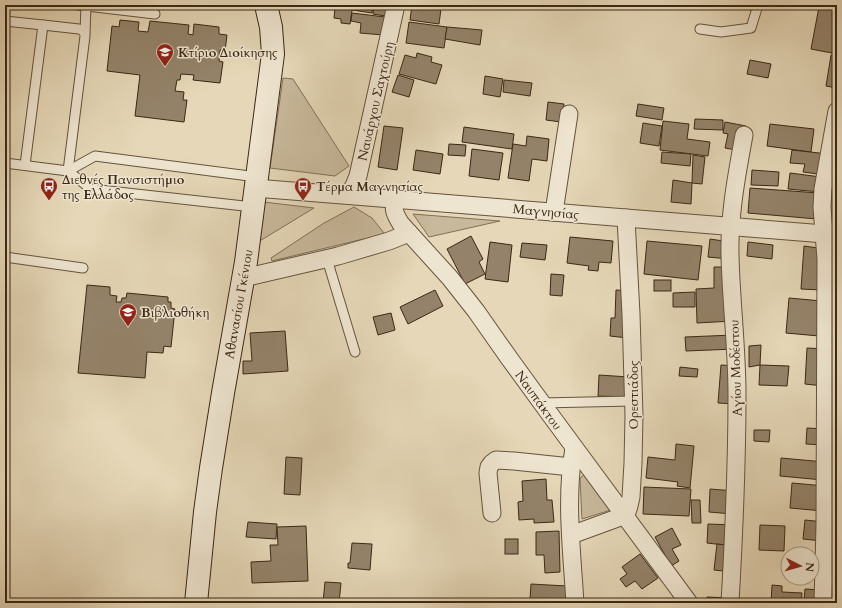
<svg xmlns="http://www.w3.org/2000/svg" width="842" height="608" viewBox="0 0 842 608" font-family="Cardo,serif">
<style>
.green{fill:#c8b99c;stroke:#827059}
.building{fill:#94836a;stroke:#3c2716}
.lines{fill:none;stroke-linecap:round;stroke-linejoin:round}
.lane-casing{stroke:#66533e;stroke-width:11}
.street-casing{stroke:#66533e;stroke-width:19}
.secondary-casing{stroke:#3c2716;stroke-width:24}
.lane{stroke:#eee5d0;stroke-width:9}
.street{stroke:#eee5d0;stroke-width:17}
.secondary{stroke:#eee5d0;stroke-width:22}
.labels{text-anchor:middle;stroke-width:3;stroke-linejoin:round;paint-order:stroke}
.poi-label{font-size:13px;font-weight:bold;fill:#3c2716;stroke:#eee5d0;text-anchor:start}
.street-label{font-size:13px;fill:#3c2716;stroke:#eee5d0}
</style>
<rect width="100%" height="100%" fill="#e5d7b7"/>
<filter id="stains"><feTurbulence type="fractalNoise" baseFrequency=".005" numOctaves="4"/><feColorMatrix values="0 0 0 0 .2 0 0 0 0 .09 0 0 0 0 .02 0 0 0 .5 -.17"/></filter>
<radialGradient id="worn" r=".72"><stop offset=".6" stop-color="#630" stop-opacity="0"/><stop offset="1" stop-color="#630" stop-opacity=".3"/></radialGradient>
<g class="green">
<polygon points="283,78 293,79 349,166 335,176 270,168"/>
<polygon points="264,202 314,208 258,242"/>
<polygon points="354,207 372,218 384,233 384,234 272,261 271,258 324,223"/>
<polygon points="413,214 500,221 429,237"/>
<polygon points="584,475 586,476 611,510 582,519 580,479 581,477"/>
</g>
<g class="building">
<polygon points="323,5 373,5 372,13 352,10 350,24 341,23 341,19 334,18 335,7"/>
<polygon points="374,5 394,5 392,17 373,14"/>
<polygon points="412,5 441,9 439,24 410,20"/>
<polygon points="733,5 752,5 751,10"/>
<polygon points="819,7 837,10 837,54 811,49"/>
<polygon points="352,13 385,17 383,35 360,33 361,23 351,21"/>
<polygon points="120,20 139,22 138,31 148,32 150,21 189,25 188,34 193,35 194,24 219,27 219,34 227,35 225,51 220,50 219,61 223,62 220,83 193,80 194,75 181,74 180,80 177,80 175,91 184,92 183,100 187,100 184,122 135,116 140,75 107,71 112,26 119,27"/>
<polygon points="409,22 447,27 444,48 406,43"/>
<polygon points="447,27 482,30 480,45 445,39"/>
<polygon points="417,53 432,57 431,62 442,65 436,84 399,74 405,55 416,58"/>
<polygon points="831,55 837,56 837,88 826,86"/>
<polygon points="750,60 771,64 768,78 747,74"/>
<polygon points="398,75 414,80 409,97 392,92"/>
<polygon points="485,76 503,79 500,97 483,94"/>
<polygon points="504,80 532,83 530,96 503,92"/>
<polygon points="548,102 564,104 561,122 546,120"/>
<polygon points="638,104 664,108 662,120 636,116"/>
<polygon points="695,119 723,120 723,130 694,129"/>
<polygon points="663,121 689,124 687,139 710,142 708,156 660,150"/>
<polygon points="725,122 746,126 741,151 725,148 728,134 723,133"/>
<polygon points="643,123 662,126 659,146 640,143"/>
<polygon points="770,124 814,129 811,152 767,146"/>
<polygon points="384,126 403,128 397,170 378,167"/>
<polygon points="464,127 514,134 512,149 462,142"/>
<polygon points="527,136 549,139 547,161 532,159 529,181 508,178 513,144 526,146"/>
<polygon points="449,144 466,145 465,156 448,155"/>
<polygon points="472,149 503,153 499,180 469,176"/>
<polygon points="416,150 443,154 440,174 413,170"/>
<polygon points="792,150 828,154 825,175 803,172 805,164 790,163"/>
<polygon points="662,152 691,154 690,166 661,163"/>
<polygon points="693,155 705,157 702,184 692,183"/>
<polygon points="752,170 779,172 778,186 751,185"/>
<polygon points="790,173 821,177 820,192 788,189"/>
<polygon points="673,180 692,183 691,204 671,202"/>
<polygon points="750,188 819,193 817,219 748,213"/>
<polygon points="471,236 483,259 479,262 485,274 465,284 447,249"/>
<polygon points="570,237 613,241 611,263 599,262 598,271 588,270 589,266 567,263"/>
<polygon points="710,239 730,242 729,259 708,257"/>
<polygon points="647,241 702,246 698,280 644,274"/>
<polygon points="490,242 512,245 508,282 485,279"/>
<polygon points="748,242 773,245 772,259 747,256"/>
<polygon points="522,243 547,245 545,260 520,257"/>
<polygon points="804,246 825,249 822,290 801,289"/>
<polygon points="714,267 723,267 733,321 697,323 696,289 714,288"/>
<polygon points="551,274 564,275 562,296 550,295"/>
<rect x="654" y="280" width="17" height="11"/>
<polygon points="87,285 110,287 110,295 117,296 116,302 121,302 122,298 126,298 127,293 168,297 168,302 171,302 171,308 175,309 171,347 164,346 163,353 147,352 145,378 78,373"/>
<polygon points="435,290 443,306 408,324 400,307"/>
<polygon points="616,290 630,291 628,338 610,336 611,318 615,318"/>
<polygon points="695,292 695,307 673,307 673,293"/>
<polygon points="789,298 822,301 819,336 786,333"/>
<polygon points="391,313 395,330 378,335 373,317"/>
<polygon points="285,331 288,371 243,374 243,361 252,361 250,333"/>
<polygon points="734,335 735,349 686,351 685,337"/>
<polygon points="761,345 760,365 749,367 749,346"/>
<polygon points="807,348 826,349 824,386 805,384"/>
<polygon points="721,365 736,366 736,404 718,403"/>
<polygon points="760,365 789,366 787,386 759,385"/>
<polygon points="680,367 698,369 697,377 679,376"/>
<polygon points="599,375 629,377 628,397 598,396"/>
<polygon points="807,428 825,429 824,445 806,444"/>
<polygon points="754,430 770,430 769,442 754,441"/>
<polygon points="676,444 694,446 690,488 677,486 678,482 646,478 648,457 675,460"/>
<polygon points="286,457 302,458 300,495 284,494"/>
<polygon points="781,458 825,462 823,480 780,476"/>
<polygon points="546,479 547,500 552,500 554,522 534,523 534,519 519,520 518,502 523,501 522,481"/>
<polygon points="792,483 825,486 823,511 790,508"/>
<polygon points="644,487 691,489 689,516 643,514"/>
<polygon points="710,489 735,491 733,514 709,512"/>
<polygon points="691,500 700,500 701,523 692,523"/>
<polygon points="805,520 824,522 822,541 803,539"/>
<polygon points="248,522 277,524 276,539 246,537"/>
<polygon points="708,524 734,525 733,546 707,543"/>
<polygon points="760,525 785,526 784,551 759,550"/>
<polygon points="306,526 308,581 252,583 251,562 271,561 270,545 278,545 277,527"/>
<polygon points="672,528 681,545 672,549 679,561 671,566 655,537"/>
<polygon points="559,531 560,572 545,573 544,555 536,555 536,532"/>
<rect x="505" y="539" width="13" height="15"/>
<polygon points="352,543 372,544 370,570 348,568 348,563 350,563"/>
<polygon points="717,544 733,546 732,572 714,570"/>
<polygon points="640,554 658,578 642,589 635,581 626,587 620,579 627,574 622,567"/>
<polygon points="325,582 341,583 339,603 323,603"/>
<polygon points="531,584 567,586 566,602 530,599"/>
<polygon points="772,585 782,586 782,592 802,593 801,603 771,603"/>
<polygon points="805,589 823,590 823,603 804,603"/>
<polygon points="707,597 730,598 730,603 706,603"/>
<polygon points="747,601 763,602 763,603 747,603"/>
</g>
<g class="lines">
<g class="lane-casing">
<g id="lane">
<polyline points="78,5 155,14"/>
<polyline points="5,21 43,25"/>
<polyline points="700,29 721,32 751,28 758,5"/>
<polyline points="85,33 86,5"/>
<polyline points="5,163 68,171 91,189 253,207"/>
<path d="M 25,165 L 43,25 L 79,29 C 83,30 85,32 85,36 L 68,171"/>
<polyline points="68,171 95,156 257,177"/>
<polyline points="5,257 83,268"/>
<polyline points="327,259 355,352"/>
<polyline points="541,403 633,401"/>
</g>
</g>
<g class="street-casing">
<g id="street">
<polyline points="255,188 837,235"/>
<polyline points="348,195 354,186 358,176 396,5"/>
<path d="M 397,199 C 391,208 396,216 401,224 L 450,278 L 476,311 L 509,358 L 549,413 L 689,603"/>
<polyline points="554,212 569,114"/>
<polyline points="243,278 338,256 389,241 409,233"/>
<path d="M 574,448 C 565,499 572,552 575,603"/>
<polyline points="492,513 488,473 489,467 492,463 496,460 514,461 571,467"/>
<polyline points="571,535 623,516 627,512 629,506 631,497 633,463 634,416 631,314 626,218"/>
<path d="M 730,603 C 734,533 737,464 737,394 C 737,348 731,301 730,255 C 729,214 737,174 744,135"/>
<polyline points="823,603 825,525 826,259 822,207 823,189 837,111"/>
</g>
</g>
<g class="secondary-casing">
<polyline id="secondary" points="196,603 205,512 211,468 223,393 246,262 273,54 271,27 266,5"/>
</g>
<use href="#lane" class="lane"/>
<use href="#street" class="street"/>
<use href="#secondary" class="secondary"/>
</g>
<defs>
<g id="university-pin" transform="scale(0.9)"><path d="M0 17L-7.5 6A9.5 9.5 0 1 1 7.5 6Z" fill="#8f2418" stroke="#eee5d0"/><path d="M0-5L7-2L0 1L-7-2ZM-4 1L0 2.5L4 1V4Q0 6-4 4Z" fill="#fff"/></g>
<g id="bus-pin" transform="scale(0.9)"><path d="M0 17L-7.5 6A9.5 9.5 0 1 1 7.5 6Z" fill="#8f2418" stroke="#eee5d0"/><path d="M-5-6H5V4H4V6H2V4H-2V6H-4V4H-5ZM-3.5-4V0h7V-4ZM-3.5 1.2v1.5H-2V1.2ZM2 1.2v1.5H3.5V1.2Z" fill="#fff"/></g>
</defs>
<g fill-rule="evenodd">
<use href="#university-pin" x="165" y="52"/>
<use href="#bus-pin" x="49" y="186"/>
<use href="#bus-pin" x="303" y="186"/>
<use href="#university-pin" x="128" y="312"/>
</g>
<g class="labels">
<g class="poi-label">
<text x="178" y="57">Κτίριο Διοίκησης</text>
<text x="62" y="184">Διεθνές Πανσιστήμιο<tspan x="62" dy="15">της Ελλάδος</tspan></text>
<text x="316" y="191">Τέρμα Μαγνησίας</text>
<text x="141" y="317">Βιβλιοθήκη</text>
</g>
<g class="street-label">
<text transform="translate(375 101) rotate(-77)" y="5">Ναυάρχου Σαχτούρη</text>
<text transform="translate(546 211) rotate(5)" y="5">Μαγνησίας</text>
<text transform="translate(238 304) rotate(-80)" y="5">Αθανασίου Γκένιου</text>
<text transform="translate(735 368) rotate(-92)" y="5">Αγίου Μοδέστου</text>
<text transform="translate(633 395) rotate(-90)" y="5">Ορεστιάδος</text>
<text transform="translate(539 400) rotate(54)" y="5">Ναυπάκτου</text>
</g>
</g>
<rect width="842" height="608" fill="none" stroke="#e5d7b7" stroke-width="20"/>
<rect x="6" y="6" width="830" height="596" fill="none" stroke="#3c2716" stroke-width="2"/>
<rect x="10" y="10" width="822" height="588" fill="none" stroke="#3c2716"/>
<g transform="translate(800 566) rotate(96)"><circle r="19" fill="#eee5d0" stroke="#a79986"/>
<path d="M0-3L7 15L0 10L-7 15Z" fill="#8f2418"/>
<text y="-6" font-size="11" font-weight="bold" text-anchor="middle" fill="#3c2716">N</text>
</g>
<rect width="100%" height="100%" filter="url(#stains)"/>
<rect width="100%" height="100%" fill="url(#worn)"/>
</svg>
